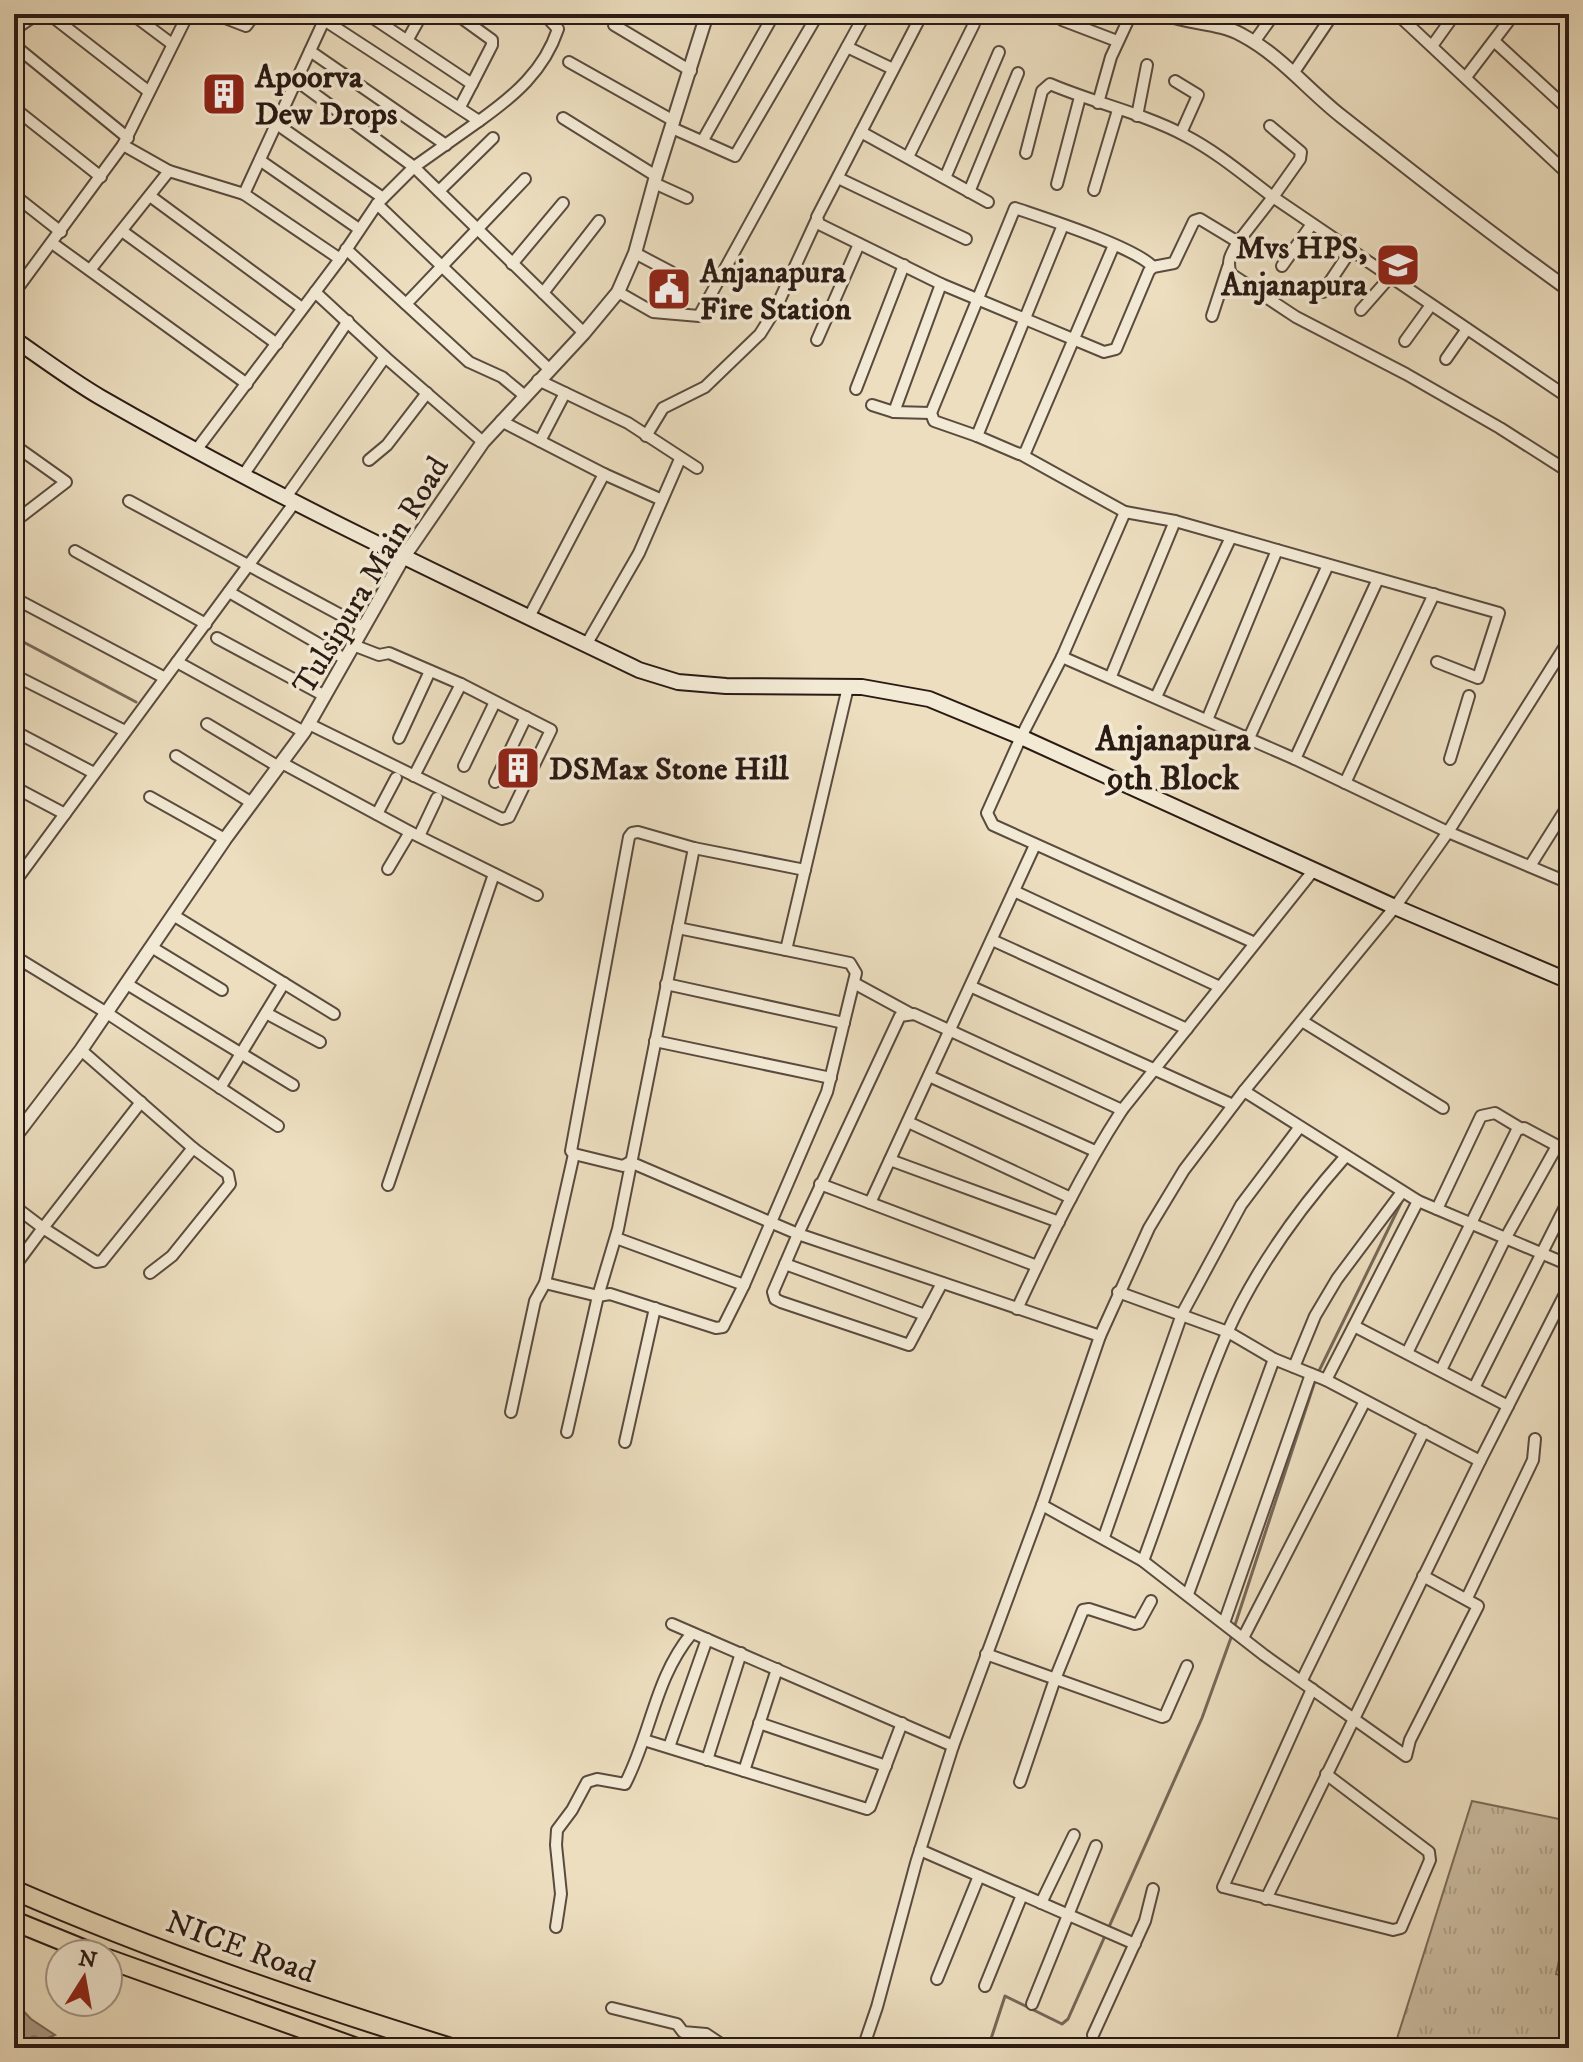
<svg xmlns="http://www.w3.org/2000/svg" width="1583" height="2062" viewBox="0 0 1583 2062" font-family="'IM FELL DW Pica',serif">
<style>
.grass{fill:url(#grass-tufts);stroke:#7a6c5b;stroke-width:2}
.water{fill:url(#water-ripples);stroke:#776758;stroke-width:2}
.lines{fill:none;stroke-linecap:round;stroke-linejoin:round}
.stream{stroke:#776758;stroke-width:3}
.minor-casing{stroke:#5a4b3f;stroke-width:14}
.tertiary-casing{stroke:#5a4b3f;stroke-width:16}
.secondary-casing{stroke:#2a1a14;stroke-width:18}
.motorway-casing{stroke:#2a1a14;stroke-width:22}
.minor{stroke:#f3ead5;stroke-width:10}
.tertiary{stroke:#f3ead5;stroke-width:12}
.secondary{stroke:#f3ead5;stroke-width:14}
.motorway{stroke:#ecdebf;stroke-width:18}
.labels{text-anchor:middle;stroke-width:7;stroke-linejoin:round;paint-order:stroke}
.poi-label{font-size:32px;font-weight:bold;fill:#2a1a14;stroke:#f3ead5;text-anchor:start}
.street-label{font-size:32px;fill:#2a1a14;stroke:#f3ead5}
.neighbourhood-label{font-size:34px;font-weight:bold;fill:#2a1a14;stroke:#f3ead5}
</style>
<defs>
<pattern id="grass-tufts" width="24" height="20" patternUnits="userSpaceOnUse" patternTransform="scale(2)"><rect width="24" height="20" fill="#cbbda2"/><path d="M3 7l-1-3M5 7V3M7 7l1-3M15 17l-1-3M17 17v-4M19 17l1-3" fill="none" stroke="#aea28b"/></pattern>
<pattern id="water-ripples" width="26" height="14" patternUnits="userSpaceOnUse" patternTransform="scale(2)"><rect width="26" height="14" fill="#aa9b85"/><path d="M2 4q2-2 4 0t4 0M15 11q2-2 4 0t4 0" fill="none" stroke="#8b7e6c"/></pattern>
</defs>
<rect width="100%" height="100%" fill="#ecdebf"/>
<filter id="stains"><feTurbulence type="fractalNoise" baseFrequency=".0025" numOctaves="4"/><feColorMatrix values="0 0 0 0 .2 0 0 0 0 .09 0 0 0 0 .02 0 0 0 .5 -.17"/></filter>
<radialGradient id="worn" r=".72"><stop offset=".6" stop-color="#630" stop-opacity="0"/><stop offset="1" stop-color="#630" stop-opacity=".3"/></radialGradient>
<polygon class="grass" points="1472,1801 1569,1821 1569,1916 1556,1974 1569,1978 1569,2048 1394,2048"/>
<polygon class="water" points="14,2001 31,2019 55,2035 23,2048 14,2048"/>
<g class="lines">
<g class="stream">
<polyline points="14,637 136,702"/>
<polyline points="1318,1373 1402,1201"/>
<polyline points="1234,1628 1315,1381"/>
<polyline points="988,2048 1005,1996 1062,2024 1068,2019 1202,1718 1232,1635"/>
</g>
<g class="minor-casing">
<g id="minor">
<polyline points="49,14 148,91"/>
<polyline points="132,14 172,44"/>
<polyline points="215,14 246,26 255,14"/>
<polyline points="367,14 472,84 460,107"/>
<polyline points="456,14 492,40 492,45 472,84"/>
<path d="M 922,14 L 817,217 L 819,224 L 941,284 L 1104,352 L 1116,349 L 1149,271 L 1153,267 L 1174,263 L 1194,221 L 1200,219 L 1238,242 C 1231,254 1226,261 1231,274 L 1296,317 L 1406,374 L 1500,428 L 1569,472"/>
<polyline points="1397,14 1569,175"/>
<polyline points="1062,20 1117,41"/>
<polyline points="614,25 691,71"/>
<polyline points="14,30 37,14"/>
<polyline points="408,39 422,14"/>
<polyline points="1494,41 1569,110"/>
<polyline points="1254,42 1274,14"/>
<polyline points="14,45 128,138"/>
<polyline points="1432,46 1455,14"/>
<polyline points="847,47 893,69"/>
<polyline points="310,51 446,145"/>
<polyline points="569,62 674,121"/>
<polyline points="1294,72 1333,14"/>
<polyline points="1466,77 1514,14"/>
<polyline points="297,81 414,167 584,333"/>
<polyline points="1175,81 1198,95 1181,133"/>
<polyline points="1098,103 1111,57 1131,14"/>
<polyline points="14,108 101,177"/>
<polyline points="1137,116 1147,65"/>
<polyline points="563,118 656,176"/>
<path d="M 479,121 C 514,96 544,71 558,29 L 544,14"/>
<polyline points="278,125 383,198"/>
<polyline points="1270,126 1301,152 1300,159 1273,197 1569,398"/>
<polyline points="672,128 735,156 818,14"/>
<polyline points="861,132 988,202"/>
<polyline points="703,140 774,14"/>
<polyline points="123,145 169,171 244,194 327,14"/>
<path d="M 1026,153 L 1042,91 L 1050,84 C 1094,103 1143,113 1186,136 C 1217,152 1245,176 1273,197 L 1238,242"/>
<polyline points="908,157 974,24"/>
<polyline points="261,161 359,229"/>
<polyline points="838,178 966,239"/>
<polyline points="945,178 999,52"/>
<polyline points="654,183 687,198"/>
<polyline points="1057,184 1080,97"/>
<polyline points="1094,190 1118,110"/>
<polyline points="439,191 493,138"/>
<polyline points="969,192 1018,73"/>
<polyline points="244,194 340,259"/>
<polyline points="14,195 61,232"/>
<polyline points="150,196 302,308"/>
<polyline points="377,204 549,369"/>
<polyline points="122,231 277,344"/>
<polyline points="52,243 247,384"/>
<path d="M 1114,245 L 1025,453 L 1019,454 L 977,436 L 934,421 L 931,413 L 1015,208 C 1044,218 1135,247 1153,267"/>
<polyline points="346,249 469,362 502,377 525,396"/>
<polyline points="635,253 671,272"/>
<polyline points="512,264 563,203"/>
<polyline points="1282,266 1312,224"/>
<polyline points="90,270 169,171"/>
<polyline points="315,292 385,357 483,442"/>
<polyline points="618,292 653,312 699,316 865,14"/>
<polyline points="1323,292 1351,250"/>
<polyline points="14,293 123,145 188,14"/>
<polyline points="543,293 599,221"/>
<polyline points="406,304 525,179"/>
<polyline points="1361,310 1390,277"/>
<polyline points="1212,316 1228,267"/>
<polyline points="817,340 859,244"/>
<polyline points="1405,341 1431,305"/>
<polyline points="1446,359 1467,329"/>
<polyline points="538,380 628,423 697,468"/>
<polyline points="856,389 904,265"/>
<polyline points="872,405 894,412 931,413"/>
<polyline points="894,412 941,284"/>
<polyline points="501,421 604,474 529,617"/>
<polyline points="646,436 663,408 705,387 760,334 775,310 816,221"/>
<polyline points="977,436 1063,225"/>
<polyline points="540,441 565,393"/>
<polyline points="14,445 66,482 14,522"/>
<polyline points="197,449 340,259 377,204 414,167 479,121 324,20"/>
<polyline points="1022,455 1125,512 1175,521 1499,613 1478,678 1437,662"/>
<polyline points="369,460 387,445 427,393"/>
<polyline points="244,474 348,321"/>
<polyline points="604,474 662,500"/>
<polyline points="286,497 385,357"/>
<polyline points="129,501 363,627"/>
<polyline points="1125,512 1062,657 1021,737 987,813 993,825 1255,943"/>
<polyline points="75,551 206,624"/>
<polyline points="229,592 345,659"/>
<polyline points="14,598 165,678"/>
<polyline points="217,638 325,696"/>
<polyline points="586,645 639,553 680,459"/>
<polyline points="1062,657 1295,759 1448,832 1569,883"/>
<polyline points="177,662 304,732"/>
<polyline points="14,675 125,731"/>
<polyline points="1111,676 1175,521"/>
<polyline points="1156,697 1231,537"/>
<polyline points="1207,720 1277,550"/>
<polyline points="207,724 279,767"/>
<polyline points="309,724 502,819 509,817 551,730 461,684 389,653 379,655 353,645"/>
<polyline points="14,731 94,773"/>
<polyline points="399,738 430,671"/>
<polyline points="1249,738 1328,565"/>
<polyline points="176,756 252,803"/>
<polyline points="1295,759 1378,579"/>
<polyline points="1450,759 1469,696"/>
<polyline points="282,763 410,832 537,895"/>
<polyline points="464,766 495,702"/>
<polyline points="414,776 461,684"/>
<polyline points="495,782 526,717"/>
<polyline points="1345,783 1434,594"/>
<polyline points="14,787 65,814"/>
<polyline points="150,797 225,839"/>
<polyline points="377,814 396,778"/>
<polyline points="419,836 437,798"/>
<polyline points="1530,866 1569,804"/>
<polyline points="388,869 410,832"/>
<polyline points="805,870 694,848 638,832 632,833 629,837 571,1151 574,1154 623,1166 630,1162 798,1234 773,1292 775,1299 781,1302 909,1345 942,1283"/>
<polyline points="14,883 295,502"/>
<polyline points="1014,891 1220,987"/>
<polyline points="173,915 334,1014"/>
<polyline points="992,940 1187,1029"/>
<polyline points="153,948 222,990"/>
<polyline points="786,950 848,687"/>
<polyline points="14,956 107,1013 278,1126"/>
<polyline points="14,977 23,962"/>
<polyline points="854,983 909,1013"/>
<polyline points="127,984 293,1085"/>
<polyline points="666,984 844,1023"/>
<polyline points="972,987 1233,1105"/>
<polyline points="266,1013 320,1042"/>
<polyline points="1302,1021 1443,1108"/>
<polyline points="655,1041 831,1078"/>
<polyline points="81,1050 193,1148 228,1174 230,1184 172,1256 150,1273"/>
<polyline points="929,1076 1095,1151"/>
<polyline points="220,1088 284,983"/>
<polyline points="1244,1091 1418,1201 1569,1265"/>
<polyline points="908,1122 1071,1198"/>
<polyline points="890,1160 1059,1222"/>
<polyline points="820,1184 1037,1266"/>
<polyline points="388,1185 494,874"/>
<polyline points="870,1203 1035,845"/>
<polyline points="14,1206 43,1228 141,1102"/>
<polyline points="1437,1209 1481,1116 1495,1113 1520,1128"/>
<polyline points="616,1238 744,1285"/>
<polyline points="785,1264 925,1315"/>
<polyline points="14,1267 43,1228 96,1262 102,1261 193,1148"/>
<polyline points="545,1283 598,1296 610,1294 716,1328 723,1327 744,1285 827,1092 856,973 850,963 678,928"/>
<polyline points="1118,1292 1228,1332 1274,1359 1326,1380 1480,1461"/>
<path d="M 1017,1309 C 1049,1240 1081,1173 1122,1110 L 1313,871"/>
<polyline points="1354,1326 1508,1406"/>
<polyline points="1100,1336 798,1234 900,1016 914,1014 1122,1110"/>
<polyline points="1407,1353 1517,1130 1524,1128 1569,1152"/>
<polyline points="1294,1367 1315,1316 1337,1279 1402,1192"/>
<polyline points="1441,1370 1505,1239 1557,1146"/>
<polyline points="1326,1380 1418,1201"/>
<polyline points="1474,1388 1569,1199"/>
<polyline points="511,1412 535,1301 545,1283 574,1154"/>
<polyline points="567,1432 598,1296 618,1229 694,848"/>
<polyline points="625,1442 655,1308"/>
<polyline points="1042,1505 1143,1561 1264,1655 1406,1756 1410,1740 1478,1606 1423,1576"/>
<polyline points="1104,1537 1182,1314 1241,1205 1299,1128"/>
<path d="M 1143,1561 C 1171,1486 1195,1407 1227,1333 C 1256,1268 1298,1210 1345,1157"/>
<polyline points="1188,1594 1274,1359"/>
<polyline points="1467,1598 1533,1460 1535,1439"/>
<polyline points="1224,1623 1311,1374"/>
<polyline points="672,1624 953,1746"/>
<polyline points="1243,1638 1365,1401"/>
<polyline points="986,1654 1162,1717 1165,1716 1187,1666"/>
<polyline points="1302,1680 1424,1431"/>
<polyline points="1312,1689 1223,1887 1393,1930 1401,1928 1430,1860 1429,1852 1326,1774"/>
<polyline points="759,1723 886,1766"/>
<polyline points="644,1740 867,1809 870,1807 902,1723"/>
<polyline points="669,1747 707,1639"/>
<polyline points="707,1760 741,1653"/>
<polyline points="744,1771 777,1669"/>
<polyline points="1020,1782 1055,1679 1083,1610 1089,1609 1135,1624 1139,1623 1151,1601"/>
<polyline points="920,1850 1135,1944"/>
<polyline points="1266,1899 1480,1461 1569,1286"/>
<polyline points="1041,1903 1074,1835"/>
<path d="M 556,1927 L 561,1894 L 556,1845 L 557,1830 L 572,1810 L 587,1782 L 597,1779 L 625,1784 C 652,1732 654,1679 692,1633"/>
<polyline points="1568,1974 1569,1968"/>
<polyline points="937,1979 979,1876"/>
<polyline points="985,1986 1022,1895"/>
<polyline points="1032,2004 1096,1846"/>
<polyline points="612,2008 677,2024 683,2032 706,2034 727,2048"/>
<polyline points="1093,2035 1145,1921 1153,1889"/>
<polyline points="863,2048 877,2007 916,1863 953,1746 1042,1505 1100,1336 1149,1228 1184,1170 1244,1091 1395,907 1448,832 1569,640"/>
</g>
</g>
<g class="tertiary-casing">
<g id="tertiary">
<path d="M 1166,14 C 1190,24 1219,22 1242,35 C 1280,55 1307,89 1341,116 C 1416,175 1491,234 1569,290"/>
<polyline points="14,1138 81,1050 225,839 304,732 403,558 483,442 584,333 618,292 635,253 656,176 707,14"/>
</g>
</g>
<g class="secondary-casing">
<path id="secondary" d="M 14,339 C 43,359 71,380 100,397 C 275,498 458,583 639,670 L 678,682 L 726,686 L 862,687 L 929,699 L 1021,737 L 1395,907 L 1569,981"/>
</g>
<g class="motorway-casing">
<g id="motorway">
<path d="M 14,1890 C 156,1952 303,2002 451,2048"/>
<polyline points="14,1921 95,1954"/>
<polyline points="108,1959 357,2048"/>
</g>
</g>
<use href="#minor" class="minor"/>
<use href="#tertiary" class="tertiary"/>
<use href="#secondary" class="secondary"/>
<use href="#motorway" class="motorway"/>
</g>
<defs>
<g id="building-square" transform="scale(2.3)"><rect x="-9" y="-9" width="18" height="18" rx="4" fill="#8f2418" stroke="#f3ead5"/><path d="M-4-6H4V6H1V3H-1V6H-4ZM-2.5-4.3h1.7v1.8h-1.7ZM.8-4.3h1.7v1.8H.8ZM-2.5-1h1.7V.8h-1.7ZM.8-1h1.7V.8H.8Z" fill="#fff"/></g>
<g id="school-square" transform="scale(2.3)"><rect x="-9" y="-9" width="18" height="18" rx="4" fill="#8f2418" stroke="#f3ead5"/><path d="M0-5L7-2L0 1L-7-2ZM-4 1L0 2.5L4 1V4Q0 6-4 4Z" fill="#fff"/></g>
<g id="civic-square" transform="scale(2.3)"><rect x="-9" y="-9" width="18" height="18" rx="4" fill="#8f2418" stroke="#f3ead5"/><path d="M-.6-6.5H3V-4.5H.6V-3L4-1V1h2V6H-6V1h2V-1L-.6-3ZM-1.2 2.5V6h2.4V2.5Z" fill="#fff"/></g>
</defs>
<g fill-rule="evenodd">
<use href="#building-square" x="224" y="94"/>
<use href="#school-square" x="1398" y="265"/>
<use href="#civic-square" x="669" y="289"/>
<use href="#building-square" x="518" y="768"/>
</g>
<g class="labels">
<g class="poi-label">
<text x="255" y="87">Apoorva<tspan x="255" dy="37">Dew Drops</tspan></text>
<text x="1367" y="258" text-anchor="end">Mvs HPS,<tspan x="1367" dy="37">Anjanapura</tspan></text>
<text x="700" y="282">Anjanapura<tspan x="700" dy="37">Fire Station</tspan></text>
<text x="549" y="779">DSMax Stone Hill</text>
</g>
<g class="street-label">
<text transform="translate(370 575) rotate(-59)" y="11">Tulsipura Main Road</text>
<text transform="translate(241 1946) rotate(20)" y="11">NICE Road</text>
</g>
<g class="neighbourhood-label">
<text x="1173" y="750">Anjanapura<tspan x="1173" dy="39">9th Block</tspan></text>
</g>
</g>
<rect width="1583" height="2062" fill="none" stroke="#ecdebf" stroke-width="48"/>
<rect x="16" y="16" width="1551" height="2030" fill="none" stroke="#2a1a14" stroke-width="4"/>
<rect x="24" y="24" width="1535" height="2014" fill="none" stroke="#2a1a14" stroke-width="2"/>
<g transform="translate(84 1978) rotate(11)"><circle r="38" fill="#f3ead5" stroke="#a39788" stroke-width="2"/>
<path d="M0-6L14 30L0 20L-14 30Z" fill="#8f2418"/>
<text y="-12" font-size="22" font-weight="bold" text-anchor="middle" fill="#2a1a14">N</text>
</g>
<rect width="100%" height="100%" filter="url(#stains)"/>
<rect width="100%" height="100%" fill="url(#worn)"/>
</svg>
